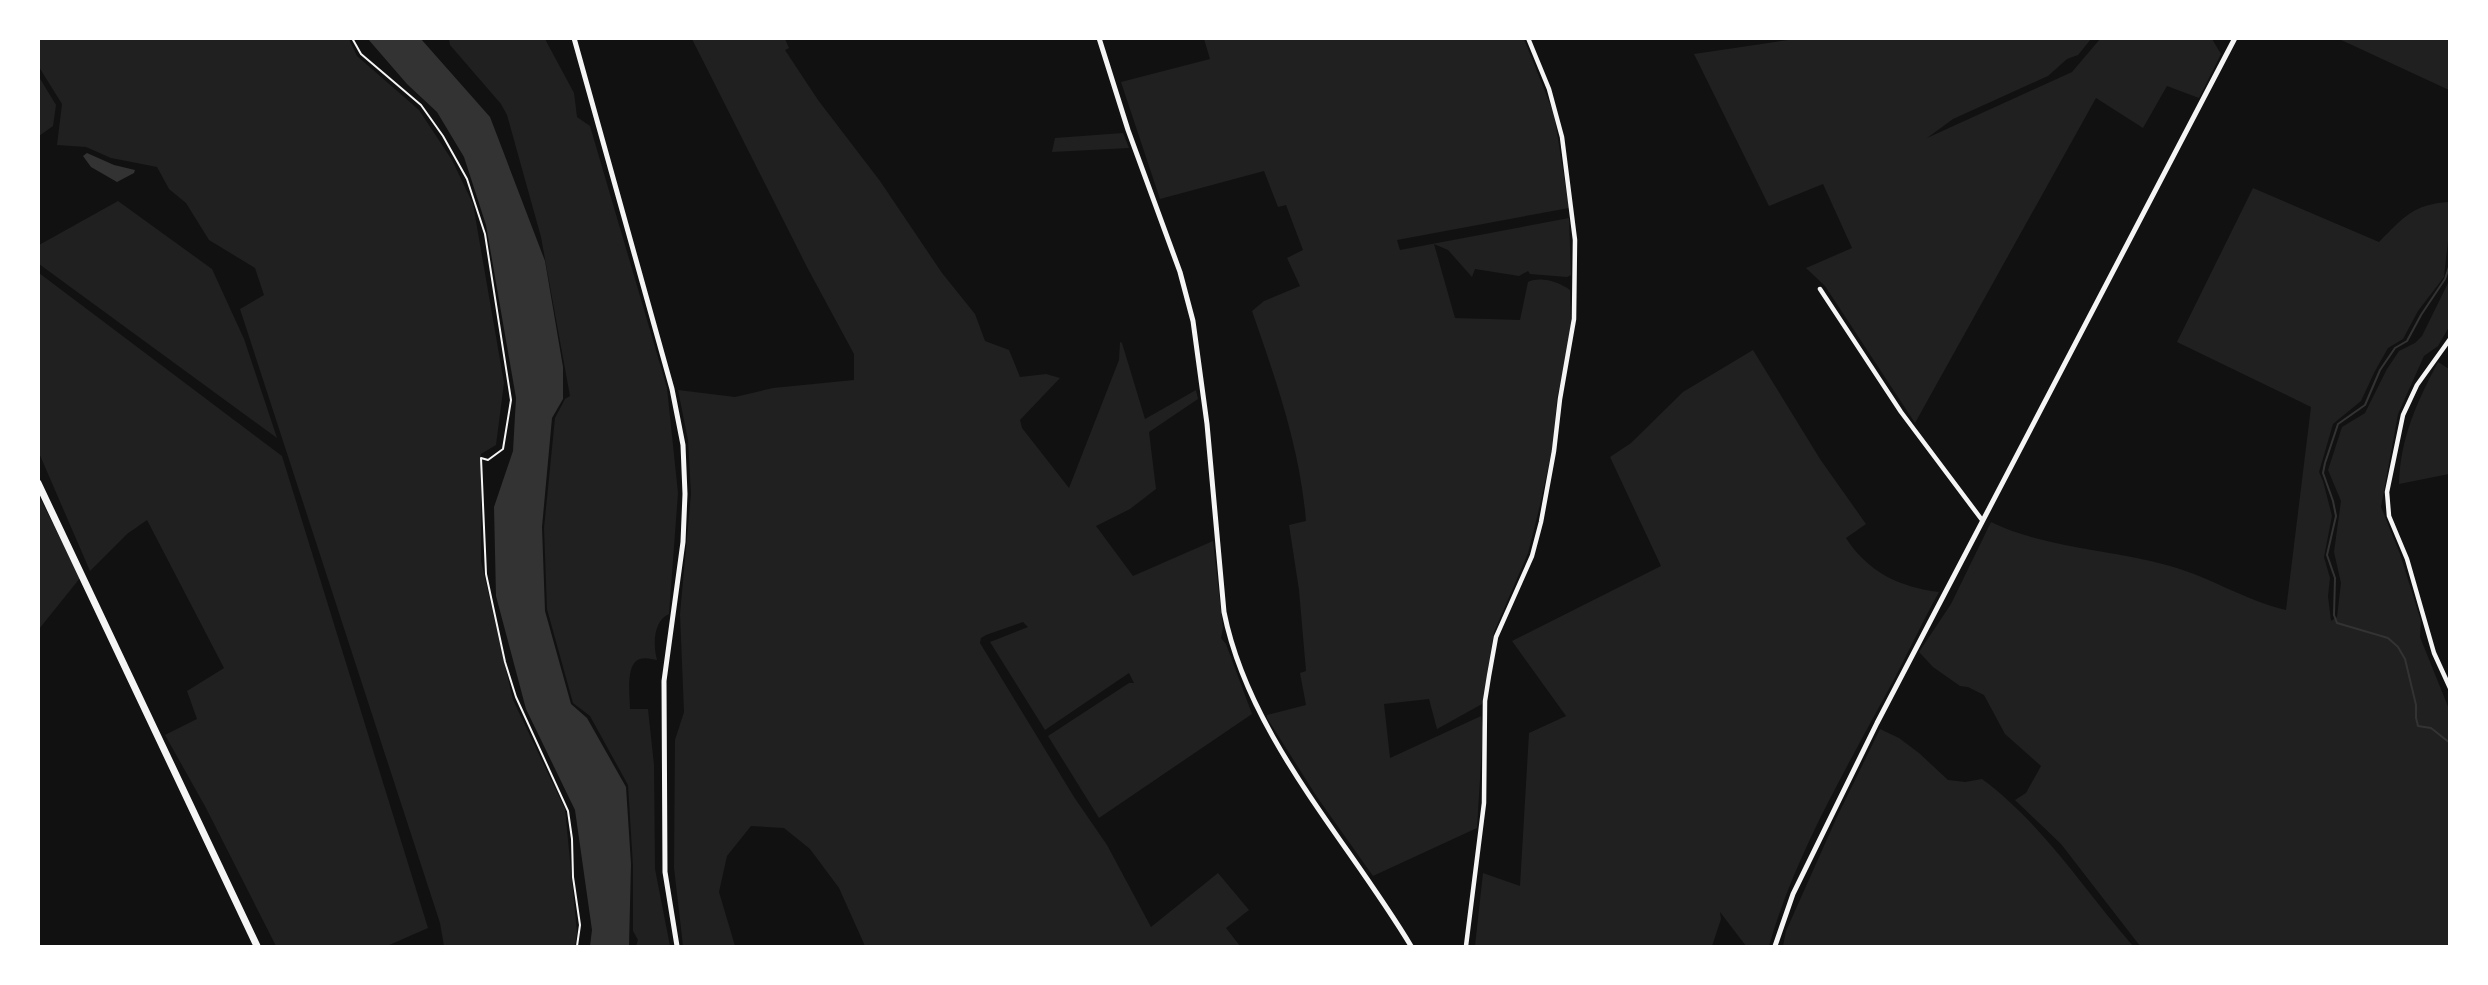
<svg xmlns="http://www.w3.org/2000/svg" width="2488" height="985" viewBox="0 0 2488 985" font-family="'DM Sans',sans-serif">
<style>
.green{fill:#202020}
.water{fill:#333}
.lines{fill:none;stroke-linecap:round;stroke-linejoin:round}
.stream{stroke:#333;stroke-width:2}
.path{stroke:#f5f5f5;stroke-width:2}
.minor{stroke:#f5f5f5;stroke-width:4.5}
.tertiary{stroke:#f5f5f5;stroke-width:5}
.trunk{stroke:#f5f5f5;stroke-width:7}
</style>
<rect width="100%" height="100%" fill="#111"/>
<g class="green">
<polygon points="39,39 349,39 357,56 419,110 452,160 473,204 504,383 496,445 481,454 481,561 513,700 565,809 577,933 575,946 444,946 440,923 240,309 264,295 255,268 209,240 186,203 169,189 157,167 111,158 86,147 57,145 62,104 39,67"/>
<path d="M 449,39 L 545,39 L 574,93 L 577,117 L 590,126 L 667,388 L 678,493 L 669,614 C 653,621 653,645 657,660 C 652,659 645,657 640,659 C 625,663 630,698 630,709 L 648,709 L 654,765 L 655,869 L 670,946 L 636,946 L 638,940 L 633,931 L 633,866 L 628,785 L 590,716 L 573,703 L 547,609 L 544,528 L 555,418 L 565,399 L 570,396 L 541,237 L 507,115 L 501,104 L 450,45 Z"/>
<polygon points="692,39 785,39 789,48 785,50 818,100 880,181 942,273 975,314 985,341 1009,350 1020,377 1046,374 1060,378 1020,420 1022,428 1069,488 1119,360 1120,342 1122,343 1145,419 1196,390 1198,399 1149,432 1156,489 1130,509 1096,526 1133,576 1213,541 1223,628 1221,638 1226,644 1252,714 1099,818 1048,736 1129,683 1134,683 1129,673 1045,730 990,642 1028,627 1023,622 986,635 981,638 980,643 1074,797 1107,845 1151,927 1218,873 1249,910 1226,928 1240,946 865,946 839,888 810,849 784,828 751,826 727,856 719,892 735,946 683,946 674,868 675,740 684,712 680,614 691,494 688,440 678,390 735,397 773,388 854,380 854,354 808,269"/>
<path d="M 1204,39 L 1524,39 L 1554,114 L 1569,208 L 1397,240 L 1400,250 L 1569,218 L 1571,275 L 1567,277 L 1530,274 L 1528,271 L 1519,276 L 1475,269 L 1472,277 L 1448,250 L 1434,244 L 1455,318 L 1520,320 L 1528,282 C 1541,276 1559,282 1570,290 L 1571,325 L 1568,350 L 1557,398 L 1553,445 L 1540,505 L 1528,553 L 1494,632 L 1482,704 L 1437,729 L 1429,699 L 1384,704 L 1390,758 L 1481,716 L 1483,729 L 1477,828 L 1373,876 L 1317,797 L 1267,718 L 1267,715 L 1306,705 L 1300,673 L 1306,671 L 1299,590 L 1289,525 L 1306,521 C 1300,448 1276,380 1252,311 L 1264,301 L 1300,286 L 1287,258 L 1303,250 L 1286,205 L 1278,207 L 1264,171 L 1160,199 L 1121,82 L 1210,59 Z"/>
<polygon points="1795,39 2091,39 2078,55 2067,59 2048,76 1953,119 1927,138 2072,72 2100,39 2212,39 2221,54 2199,98 2167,86 2143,128 2096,98 1915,423 1825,286 1806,268 1852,248 1823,184 1769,206 1694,54"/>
<polygon points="2339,39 2449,39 2449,90"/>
<polygon points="39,77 56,105 53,126 39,136"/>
<polygon points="1123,133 1129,148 1052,152 1055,138"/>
<path d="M 2253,188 L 2379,242 C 2403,218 2413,204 2449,202 L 2449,232 L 2444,277 L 2418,311 L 2403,339 L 2388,348 L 2375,371 L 2361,401 L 2333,424 L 2319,472 L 2323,481 L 2332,516 L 2324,557 L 2330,578 L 2328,596 L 2331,621 L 2337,617 L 2341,583 L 2334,552 L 2341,501 L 2328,470 L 2342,427 L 2365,413 L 2387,369 L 2399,351 L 2415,343 L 2422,336 L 2449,281 L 2449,327 L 2438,346 L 2424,356 L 2398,414 L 2381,507 L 2400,554 L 2421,621 L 2420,637 L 2449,709 L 2449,946 L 2140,946 L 2061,844 L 2015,800 L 2026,793 L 2041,766 L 2005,734 L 1984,695 L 1968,687 L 1960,686 L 1933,667 L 1919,652 L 1951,604 L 1991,522 C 2047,549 2110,549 2170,566 C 2210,577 2244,600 2286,610 L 2311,407 L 2177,342 Z"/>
<polygon points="118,201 212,269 244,339 277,438 39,264 39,245"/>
<polygon points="39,273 282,456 428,928 387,946 276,946 206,808 165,735 197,719 187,691 224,668 147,520 127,534 90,571 39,453"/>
<path d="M 1753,350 L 1820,459 L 1866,524 L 1846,538 C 1868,572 1899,587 1939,592 C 1920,626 1904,662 1885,696 C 1842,776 1794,858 1769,946 L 1746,946 L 1720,912 L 1721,919 L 1712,946 L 1475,946 L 1483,873 L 1520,886 L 1529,733 L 1566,716 L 1512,641 L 1661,566 L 1610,457 L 1631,443 L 1683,392 Z"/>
<path d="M 2438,362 L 2449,369 L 2449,474 L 2399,484 C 2400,438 2417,402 2438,362 Z"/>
<polygon points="38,494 80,578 39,629 38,629"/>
<path d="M 1880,729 L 1899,738 L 1919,753 L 1948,780 L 1965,782 L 1982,779 C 2043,824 2084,890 2133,946 L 1783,946 L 1786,931 L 1836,819 Z"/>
</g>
<g class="water">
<polygon points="368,39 421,39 490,117 545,261 563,367 563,399 552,418 542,527 545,611 571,704 587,718 626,787 631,864 629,946 590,946 592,930 575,810 526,709 496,596 494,507 513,451 516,398 486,225 464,157 437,112 407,84"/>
<polygon points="87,153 114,165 135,170 134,173 117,182 91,167 83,156"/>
</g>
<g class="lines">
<polyline class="stream" points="2450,264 2445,279 2421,315 2407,341 2395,348 2380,370 2365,405 2338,424 2325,463 2323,473 2333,501 2336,516 2327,555 2335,578 2334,615 2337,623 2388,638 2398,647 2405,659 2416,705 2416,718 2418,726 2431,728 2450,743"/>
<polyline class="path" points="352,38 361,54 421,105 443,136 467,179 485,234 511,400 503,449 488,460 481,458 486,574 505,662 516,697 568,811 572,839 573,877 580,925 577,946"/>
<g class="minor">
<polyline points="1820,289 1901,412 1982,520"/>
<polyline points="2450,339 2417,385 2403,415 2387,492 2389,516 2407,559 2434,653 2450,688"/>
<polyline points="1466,946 1484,803 1485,701 1489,676 1496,637 1532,556 1541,522 1554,451 1560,399 1574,319 1575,240 1562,137 1549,89 1528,38"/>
</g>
<g class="tertiary">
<polyline points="574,38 672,389 683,445 685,494 683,542 664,681 665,872 677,946"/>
<path d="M 1099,38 L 1128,130 L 1180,272 L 1193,321 L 1207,424 L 1224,612 C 1249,737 1347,839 1411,946"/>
<polyline points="1775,946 1793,894 1877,723 2235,38"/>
</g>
<polyline class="trunk" points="38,483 257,946"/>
</g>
<rect width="2488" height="985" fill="none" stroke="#ffffff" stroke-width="80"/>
</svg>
